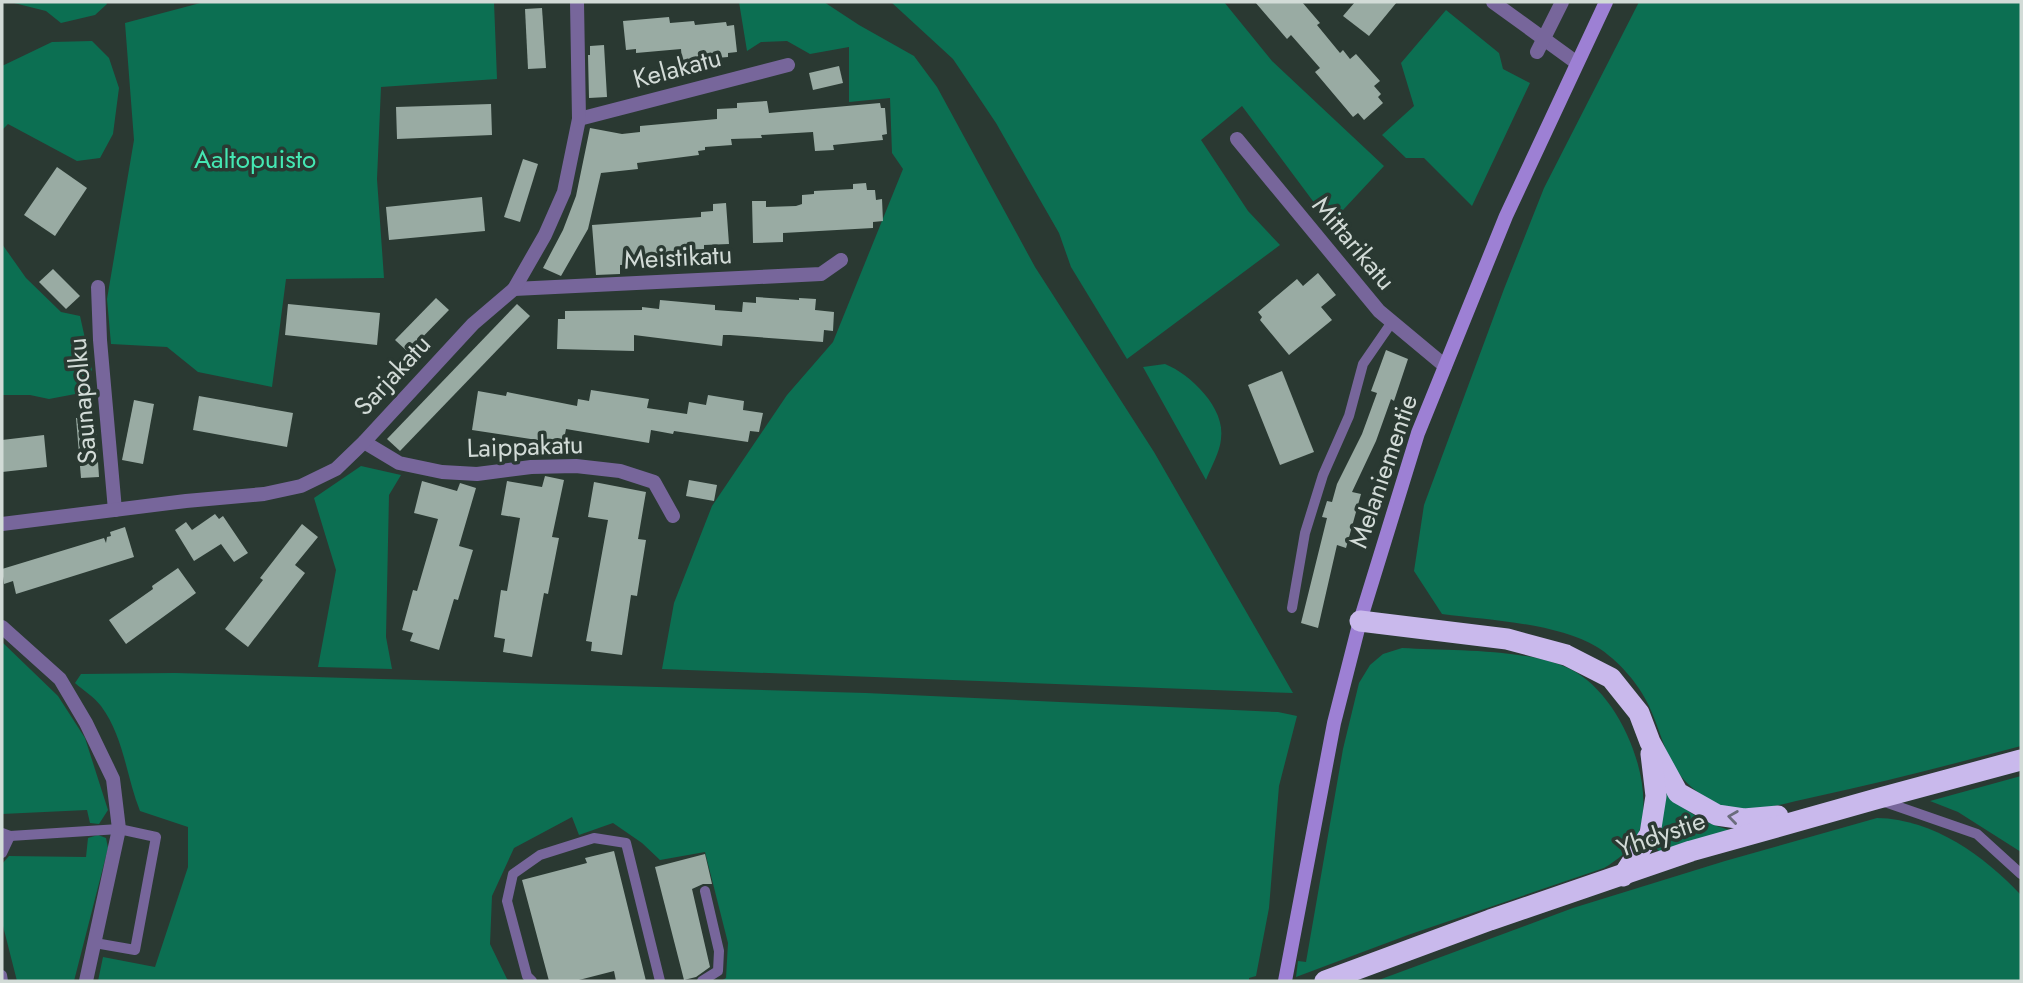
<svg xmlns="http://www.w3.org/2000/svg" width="2023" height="983" viewBox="0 0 2023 983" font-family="Jost,sans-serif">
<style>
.green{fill:#0c6f52}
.building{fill:#99aba3}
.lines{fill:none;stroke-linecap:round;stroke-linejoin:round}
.lane{stroke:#77669b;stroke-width:10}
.street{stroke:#77669b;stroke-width:14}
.secondary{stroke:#9d80d4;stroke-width:14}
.highway{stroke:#c9b9ec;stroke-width:21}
.oneway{stroke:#6a6c7c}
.labels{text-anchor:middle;stroke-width:7;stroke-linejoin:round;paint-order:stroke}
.street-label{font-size:26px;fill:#d2dbd7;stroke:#2a3932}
.park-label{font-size:26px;fill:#44e8b3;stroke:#2a3932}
</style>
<rect width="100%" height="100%" fill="#2a3932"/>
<g class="green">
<polygon points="10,2 106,2 107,4 95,15 61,23 46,11"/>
<polygon points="204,2 494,2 497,79 381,87 377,179 384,278 286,279 272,387 198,372 167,347 111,344 107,299 134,140 125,23"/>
<polygon points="739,2 824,2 859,25 914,56 937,87 1035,267 1154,452 1293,693 662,669 674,603 712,506 787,395 833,342 903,169 892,153 890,98 849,102 849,47 810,54 787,41 761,42 747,51"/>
<polygon points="891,2 1224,2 1272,61 1384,166 1330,224 1242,106 1201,140 1248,211 1280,245 1127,359 1071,267 1059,233 996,123 953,59"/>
<path d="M 1639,2 L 2021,2 L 2021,746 C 1953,764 1884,782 1814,797 C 1785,803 1755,814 1725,807 C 1717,805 1709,800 1702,795 C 1666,771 1666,743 1649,706 C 1639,684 1618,660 1597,647 C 1557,623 1488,620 1442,614 L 1414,571 L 1424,505 L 1504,289 L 1544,188 Z"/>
<polygon points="1446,10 1499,53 1503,69 1530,83 1472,206 1424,158 1406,158 1382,135 1414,106 1401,63"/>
<polygon points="92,41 109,58 119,88 113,134 100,158 77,161 8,124 2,130 2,66 52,42"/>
<polygon points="2,244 26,278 61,312 80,316 92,370 86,392 49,399 30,395 2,395"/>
<path d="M 1165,364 C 1190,374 1226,408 1221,439 C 1220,452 1211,467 1206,480 L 1143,367 Z"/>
<polygon points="361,466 401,475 389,495 386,637 392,669 318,667 336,570 314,498"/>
<polygon points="2,642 58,696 85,738 108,810 99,824 90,823 87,810 2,814"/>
<path d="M 1402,648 C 1451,651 1526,648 1570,669 C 1620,693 1658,784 1638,835 C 1632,849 1616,861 1604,868 L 1408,935 L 1296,977 L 1298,961 L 1306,962 L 1343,749 L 1359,683 L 1370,665 L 1383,654 Z"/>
<path d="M 175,673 L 866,693 L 1278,712 L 1297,716 L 1279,786 L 1269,908 L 1256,976 L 1249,978 L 1249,981 L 721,981 L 726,978 L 728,943 L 705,852 L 660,860 L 642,843 L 613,823 L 579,835 L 572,817 L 514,848 L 492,896 L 490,944 L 507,979 L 510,981 L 98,981 L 103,957 L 155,967 L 188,867 L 188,827 L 140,811 C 126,776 124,737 101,706 C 94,697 83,690 75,683 L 81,674 Z"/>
<polygon points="2021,776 2021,852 1958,812 1930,801"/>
<path d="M 1660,782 C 1682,809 1696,820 1729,830 L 1661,853 L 1656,848 L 1659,826 Z"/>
<path d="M 1877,818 C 1934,819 1984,856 2021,895 L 2021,981 L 1376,981 L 1573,908 L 1725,861 Z"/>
<polygon points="98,835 106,838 108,848 74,981 17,981 2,922 2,864 9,856 86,857 88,838"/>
</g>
<g class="building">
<polygon points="1255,2 1302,2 1320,23 1317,25 1340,53 1343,50 1350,59 1356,54 1380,81 1374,86 1381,94 1378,97 1383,103 1364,120 1358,113 1353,117 1315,72 1320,68 1291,35 1287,39"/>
<polygon points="1355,2 1397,2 1369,36 1343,16"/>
<polygon points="542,8 546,68 528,69 525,9"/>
<polygon points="669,17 670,23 694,21 695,25 726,22 727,26 734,25 737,52 728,53 728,57 682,61 681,49 636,53 636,49 626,50 623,21"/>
<polygon points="604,45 607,97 589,98 588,55 590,55 590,46"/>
<polygon points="839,66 843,83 813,90 809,73"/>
<polygon points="767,101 769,113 880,103 881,108 885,108 887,134 882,135 883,140 833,145 834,150 815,151 813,132 761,135 762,138 731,139 732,145 705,147 705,150 698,151 699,155 637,163 638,169 601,173 588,229 561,276 543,268 563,230 576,196 590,128 622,134 640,132 640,126 717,119 717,109 737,108 737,103"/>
<polygon points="491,104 492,135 397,139 396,107"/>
<polygon points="523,159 538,164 520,222 504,217"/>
<polygon points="57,167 87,188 55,236 24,215"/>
<polygon points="866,183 867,190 875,190 876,200 882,199 883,221 873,222 873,228 783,233 783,242 753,243 752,201 766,201 766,207 796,206 802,204 802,195 814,194 814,191 853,189 853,184"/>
<polygon points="482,197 485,231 389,240 386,207"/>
<polygon points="726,203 729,244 704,245 704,249 686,250 687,262 620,265 620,274 596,275 592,225 701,217 701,212 713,211 713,204"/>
<polygon points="53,269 80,296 66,309 39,282"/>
<polygon points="1318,273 1336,295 1321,307 1332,320 1289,355 1260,320 1262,317 1258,312 1297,279 1303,286"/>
<polygon points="756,297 799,300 799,298 816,299 815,310 834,312 833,331 824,330 823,342 730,335 723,335 722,346 634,335 634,351 557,349 558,319 565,319 565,311 642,310 642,307 659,309 660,300 715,305 715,310 742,312 743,302 756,303"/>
<polygon points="436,298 449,310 408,352 395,340"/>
<polygon points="288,304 380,313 377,345 285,335"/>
<polygon points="517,304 530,316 400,451 387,439"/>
<polygon points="1386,350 1408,359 1394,401 1391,399 1376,441 1352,492 1361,494 1346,548 1337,545 1318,628 1301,623 1327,518 1322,517 1327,501 1332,502 1337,484 1362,434 1377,393 1371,391"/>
<polygon points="1282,371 1314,452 1280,465 1248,385"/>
<polygon points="591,390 649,399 647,408 687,414 689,402 706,405 708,395 744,401 743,410 763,413 759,432 750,431 748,442 674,431 673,434 651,430 649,443 566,429 563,444 472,430 478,391 506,396 507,392 577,406 578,399 589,401"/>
<polygon points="199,396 293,413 287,447 193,430"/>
<polygon points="134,400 154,404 143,464 122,460"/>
<polygon points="95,417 99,477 81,478 76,418"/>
<polygon points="44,435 47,467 2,472 2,440"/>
<polygon points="545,476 564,480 552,537 559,538 548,594 544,593 532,657 503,652 505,639 494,637 501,590 507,591 520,518 501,515 507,481 542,487"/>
<polygon points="689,480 717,485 714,501 686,496"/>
<polygon points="422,481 457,491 460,483 476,488 459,546 473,550 458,600 454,599 439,650 410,641 413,633 402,630 413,590 417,591 438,519 414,513"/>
<polygon points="594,482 646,492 638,539 646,540 637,596 631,595 622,655 591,651 592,642 586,641 608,520 588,517"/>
<polygon points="215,514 219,519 223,516 248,553 234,562 221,544 194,561 175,530 186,522 192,530"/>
<polygon points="302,524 318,537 295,565 305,573 248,647 225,629 263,580 260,578"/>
<polygon points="125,527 134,557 16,594 13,581 4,584 2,569 104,538 106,543 107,537 111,536 110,532"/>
<polygon points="178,568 196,593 126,644 109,620 153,589 152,586"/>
<polygon points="614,851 646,981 616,981 614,971 575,981 549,981 522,880 587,863 585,858"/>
<polygon points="705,854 712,884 703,884 692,889 710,967 696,977 684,980 655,867"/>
</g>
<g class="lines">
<g class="lane">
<polyline points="1292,608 1305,533 1323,475 1349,416 1363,364 1392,322"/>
<polyline points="1882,801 1977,834 2021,874"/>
<polyline points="2,833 10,836 119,829 156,837 135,950 95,943"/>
<polyline points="2,853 10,836"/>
<polyline points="2,975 3,981"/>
<polyline points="532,981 527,976 507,901 513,874 540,855 594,838 626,843 660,981"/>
<polyline points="702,981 718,971 719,951 705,891"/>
</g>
<g class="street">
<polyline points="1493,2 1577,63"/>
<polyline points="1537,52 1562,2"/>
<polyline points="579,119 788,65"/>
<polyline points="1237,139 1379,311 1445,366"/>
<polyline points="98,287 100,340 115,510"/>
<polyline points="514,289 821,274 841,260"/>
<polyline points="364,442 399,463 442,472 477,474 531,467 576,466 620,471 654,482 673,516"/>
<polyline points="2,524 186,501 264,494 301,486 336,469 364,442 473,324 514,289 545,235 564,192 579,119 577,2"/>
<polyline points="2,627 60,679 86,723 113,779 119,829 86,981"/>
</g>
<polyline class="secondary" points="1285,981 1334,723 1360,621 1418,433 1506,216 1606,2"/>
<g class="highway">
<polyline points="1360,621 1507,639 1566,655 1611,678 1639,713 1650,742 1678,793 1717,815 1744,819 1778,816"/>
<polyline points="1623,876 1650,834 1656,796 1651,754"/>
<polyline points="1325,981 1490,920 1691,851 1876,799 2021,760"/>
</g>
</g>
<defs><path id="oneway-chevron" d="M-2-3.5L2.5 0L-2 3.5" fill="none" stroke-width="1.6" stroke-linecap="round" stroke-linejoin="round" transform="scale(1.75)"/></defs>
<use class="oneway" href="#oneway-chevron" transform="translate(1733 817) rotate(-172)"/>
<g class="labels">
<g class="street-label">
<text transform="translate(677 68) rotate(-15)" y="9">Kelakatu</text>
<text transform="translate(1354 243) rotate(50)" y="9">Mittarikatu</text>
<text transform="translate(678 257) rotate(-3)" y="9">Meistikatu</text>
<text transform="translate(392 375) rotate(-47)" y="9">Sarjakatu</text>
<text transform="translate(82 401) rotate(-95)" y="9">Saunapolku</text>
<text transform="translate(525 446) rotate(-2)" y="9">Laippakatu</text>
<text transform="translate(1383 471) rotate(-71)" y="9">Melaniementie</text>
<text transform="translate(1661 834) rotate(-19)" y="9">Yhdystie</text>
</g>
<g class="park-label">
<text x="255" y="168">Aaltopuisto</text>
</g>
</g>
<rect width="2023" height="983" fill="none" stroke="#d2dbd7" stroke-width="7"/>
</svg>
